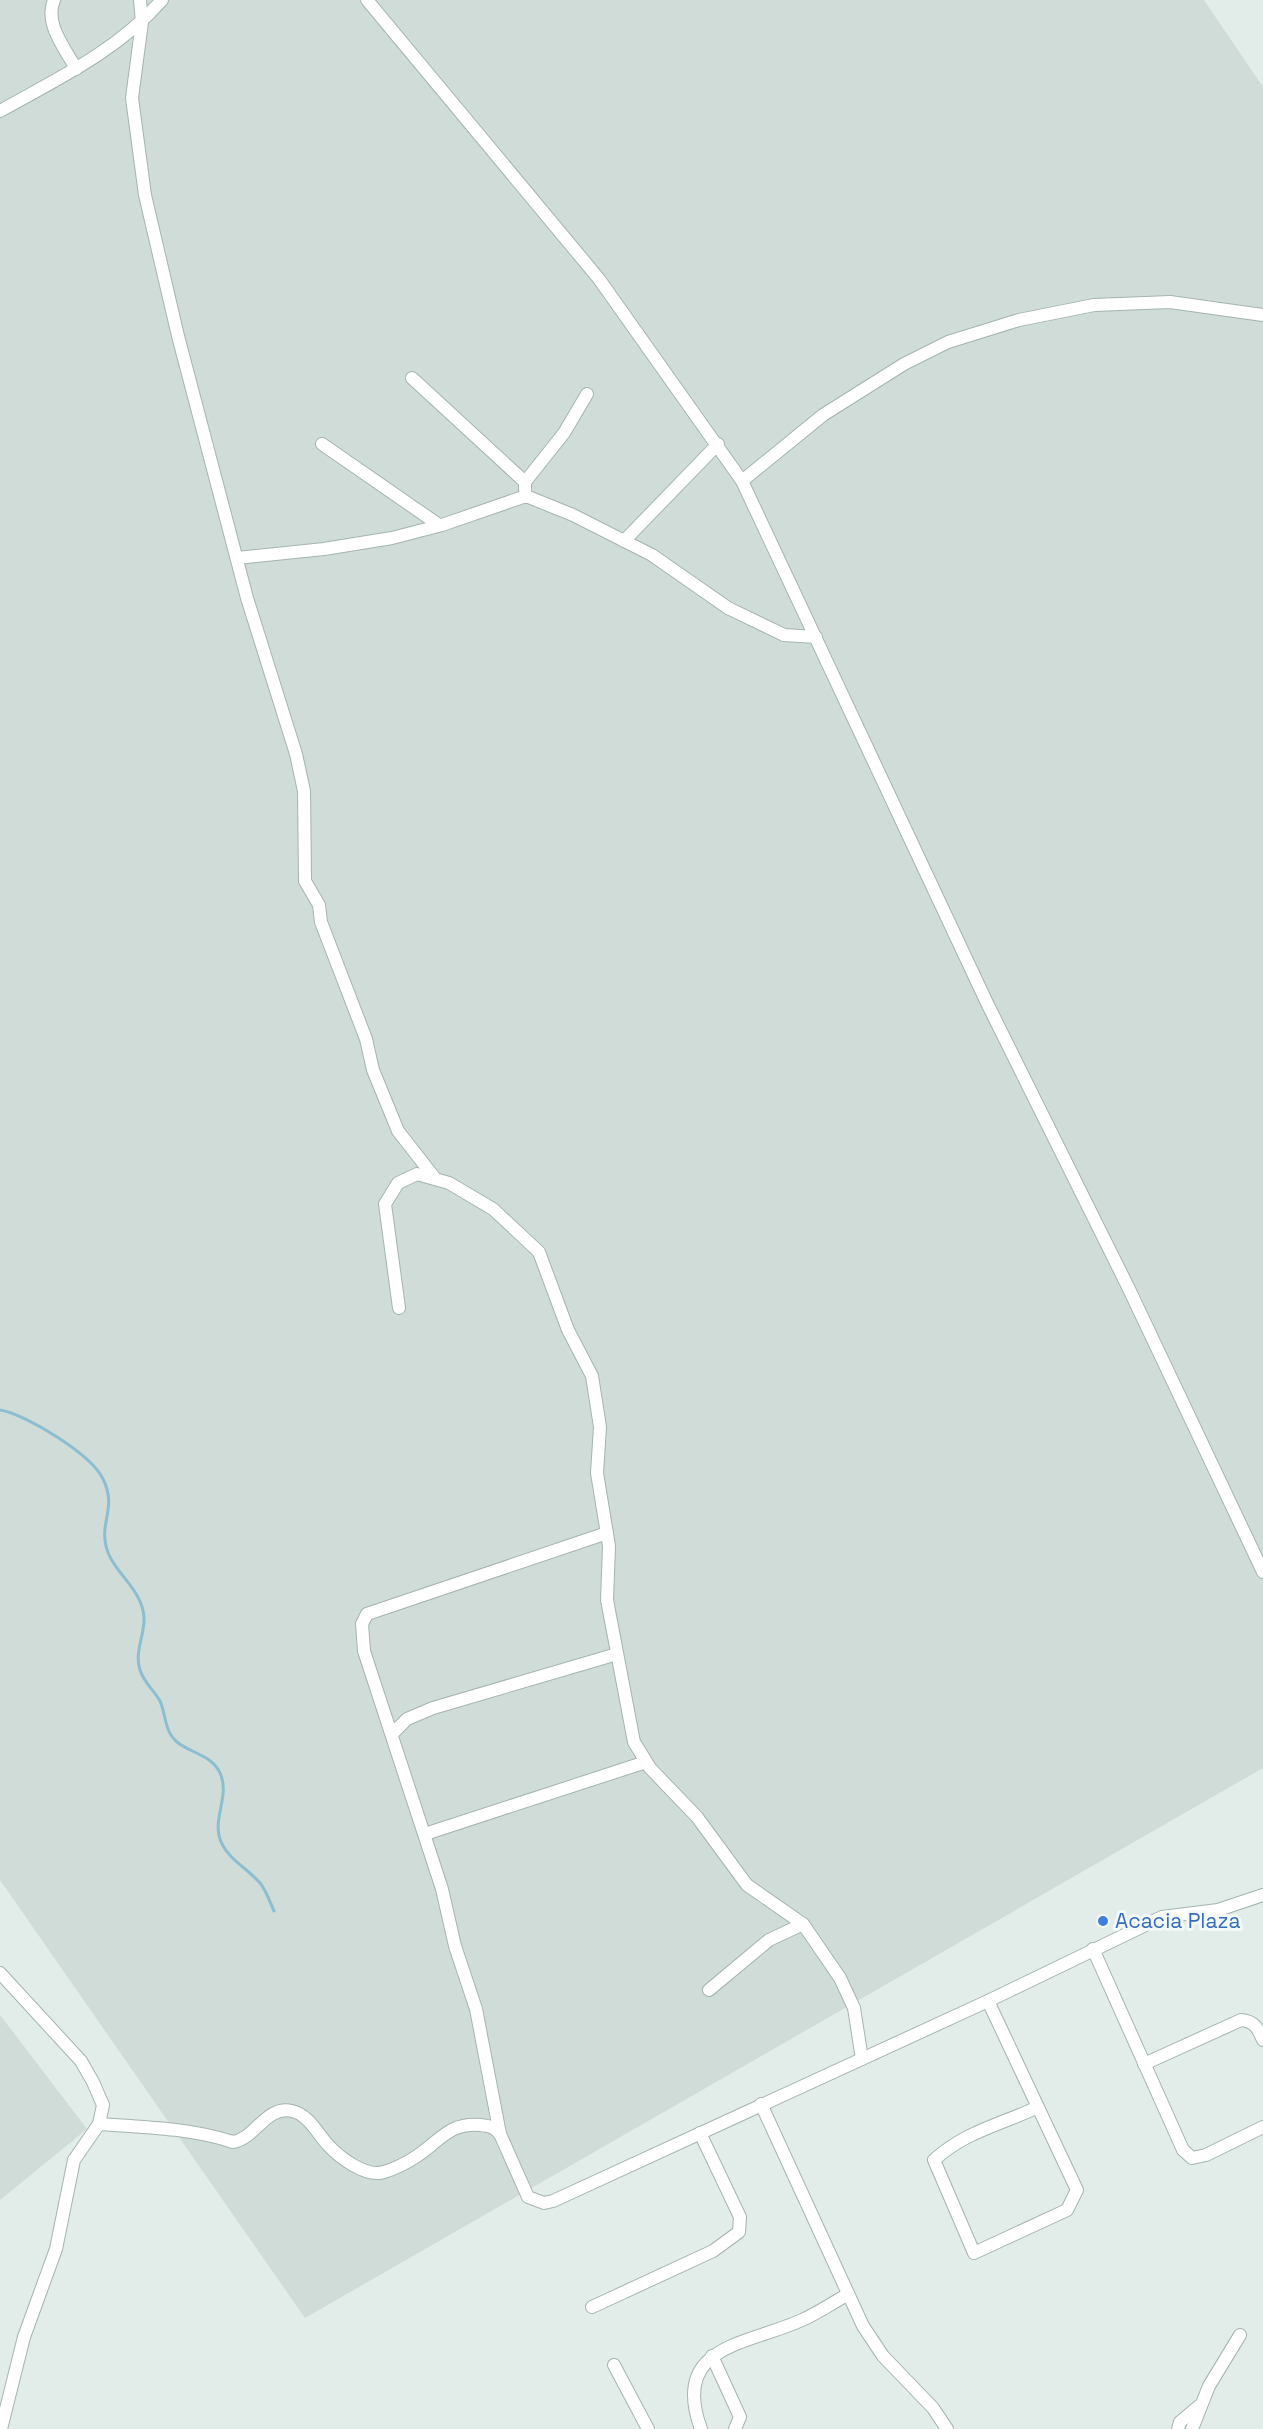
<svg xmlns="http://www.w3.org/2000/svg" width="1263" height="2429" viewBox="0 0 1263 2429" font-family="'Space Grotesk',sans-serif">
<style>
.built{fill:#d0dcd8}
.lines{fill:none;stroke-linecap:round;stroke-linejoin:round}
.stream{stroke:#8bbed1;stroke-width:3}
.street-casing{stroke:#a5b4b1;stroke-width:14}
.street{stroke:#fff;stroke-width:12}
.shop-dot{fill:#3f7fe0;stroke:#f3f9f6;stroke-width:2}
.labels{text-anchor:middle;stroke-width:6;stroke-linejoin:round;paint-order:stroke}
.shop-label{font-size:21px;fill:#366cbe;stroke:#f3f9f6;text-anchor:start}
</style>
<rect width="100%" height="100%" fill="#e2ece9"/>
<g class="built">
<polygon points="0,0 1204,0 1263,87 1263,1768 305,2318 0,1880"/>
<polygon points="0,2015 87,2129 0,2200"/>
</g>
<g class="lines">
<path class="stream" d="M 0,1410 C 26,1414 92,1455 103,1479 C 117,1507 100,1521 106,1546 C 112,1572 142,1588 144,1617 C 145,1635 134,1652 140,1670 C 144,1683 154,1690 160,1701 C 166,1714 164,1731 177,1742 C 190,1753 212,1755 220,1773 C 231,1797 210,1820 222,1844 C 230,1860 248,1869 260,1883 C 266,1890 270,1902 274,1911"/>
<g class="street-casing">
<g id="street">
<path d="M 54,0 C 44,24 65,48 76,69"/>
<polyline points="140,0 142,22 132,98 145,195 178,336 247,598 296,754 304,791 305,881 319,905 321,922 366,1039 373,1070 398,1131 434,1177"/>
<polyline points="367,0 599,279 742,481 987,1003 1129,1289 1263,1572"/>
<path d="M 0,111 C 59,78 117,51 162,0"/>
<polyline points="412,378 525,482"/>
<polyline points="322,444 439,525"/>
<polyline points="742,481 823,415 904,364 948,342 1019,320 1094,305 1170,302 1263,315"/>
<polyline points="525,490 525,482 564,433 587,394"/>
<polyline points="624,541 718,444"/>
<polyline points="237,558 324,549 392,538 442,525 526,496 573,515 652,555 728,608 784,635 816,637"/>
<polyline points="399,1308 385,1204 398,1183 417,1174 449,1183 493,1209 539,1252 568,1330 592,1376 600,1427 597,1473 609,1546 607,1600 634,1742 650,1768 697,1817 747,1885 803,1924 840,1978 854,2008 862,2059"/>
<polyline points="393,1733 407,1719 433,1708 617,1654"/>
<polyline points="425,1834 646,1762"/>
<polyline points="1093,1949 1183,2150 1192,2158 1206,2155 1263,2127"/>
<polyline points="0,1973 81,2061 93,2082 103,2105 99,2124 74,2160 56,2249 24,2337 1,2429"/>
<polyline points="709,1990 769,1940 803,1924"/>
<path d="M 988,2001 L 1077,2190 L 1067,2210 L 974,2253 L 934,2160 C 966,2131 1000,2125 1038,2107"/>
<path d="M 1144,2064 L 1241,2020 C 1254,2021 1258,2028 1263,2040"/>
<polyline points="761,2104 863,2326 883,2356 933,2408 947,2429"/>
<path d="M 99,2124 C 144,2127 190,2128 233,2142 C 255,2139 266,2105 292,2111 C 309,2115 317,2133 328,2145 C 339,2157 366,2178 384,2172 C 394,2169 408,2162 417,2156 C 441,2140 448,2123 480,2125 C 490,2126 494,2127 500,2134 L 528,2197 L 544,2203 L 553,2201 L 988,2001 L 1162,1917 L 1218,1910 L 1263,1895"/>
<polyline points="500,2134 476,2009 455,1946 442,1889 364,1651 362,1624 367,1614 607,1533"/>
<polyline points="592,2307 713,2251 739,2232 740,2217 700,2133"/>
<polyline points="712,2356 740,2417 735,2429"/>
<polyline points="614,2365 648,2429"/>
<path d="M 701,2429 C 670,2345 747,2345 802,2320 C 818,2313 832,2303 847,2295"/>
<polyline points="1178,2429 1180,2422 1199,2406"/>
<polyline points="1192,2429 1209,2386 1240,2335"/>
</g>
</g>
<use href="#street" class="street"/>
</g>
<circle class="shop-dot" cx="1103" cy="1921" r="6"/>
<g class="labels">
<g class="shop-label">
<text x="1115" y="1928">Acacia Plaza</text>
</g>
</g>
</svg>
